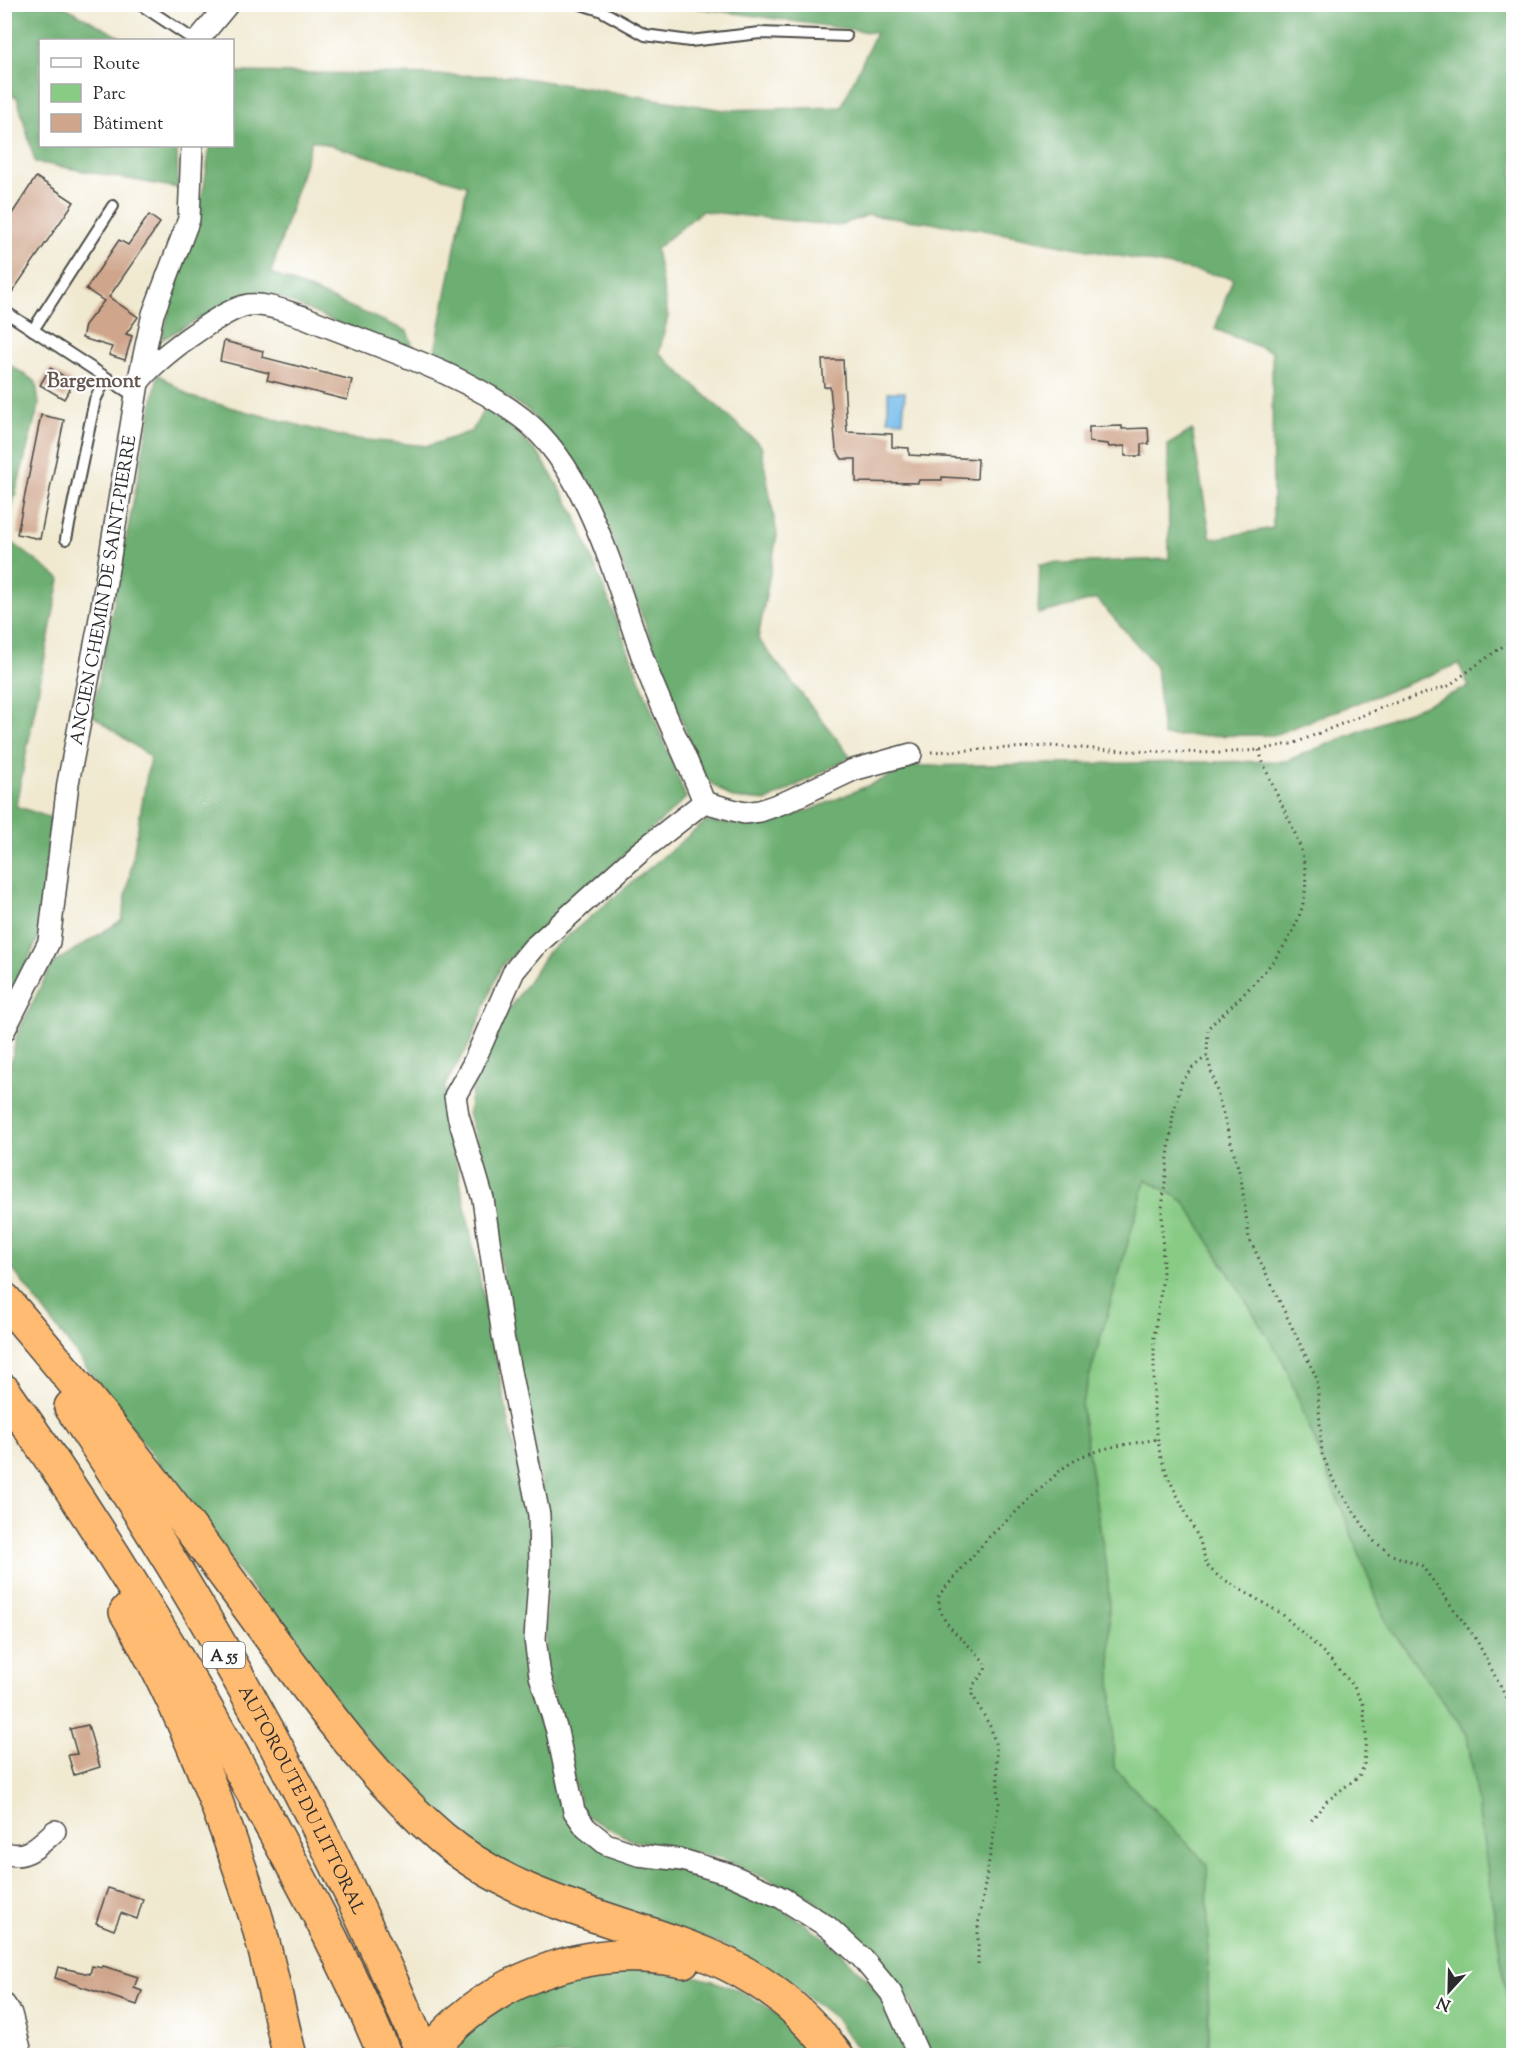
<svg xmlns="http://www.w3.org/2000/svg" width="1518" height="2060" viewBox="0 0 1518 2060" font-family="'Sorts Mill Goudy',serif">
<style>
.green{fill:#87cb84;stroke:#597b58;stroke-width:1.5}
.forest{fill:#6daf72;stroke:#4c6d4e;stroke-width:1.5}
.water{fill:#71bae9;stroke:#4e728a;stroke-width:1.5}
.building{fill:#cfa58b}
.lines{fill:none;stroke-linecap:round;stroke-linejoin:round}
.lane-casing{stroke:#494844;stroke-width:14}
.street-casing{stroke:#494844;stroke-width:24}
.highway-casing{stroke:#494844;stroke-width:36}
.path{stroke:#494844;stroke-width:3;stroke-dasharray:1.5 4.5;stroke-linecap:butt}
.lane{stroke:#fff;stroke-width:10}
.street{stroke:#fff;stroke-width:21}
.highway{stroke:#ffbb71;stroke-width:33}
.labels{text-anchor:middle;stroke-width:4.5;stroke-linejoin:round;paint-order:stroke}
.shield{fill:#fff;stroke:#6b6b6b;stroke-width:1.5}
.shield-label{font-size:16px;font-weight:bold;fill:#2b2b2b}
.street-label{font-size:18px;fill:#2b2b2b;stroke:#fff}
.neighbourhood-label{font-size:20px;font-weight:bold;fill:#64564d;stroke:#fff}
</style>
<rect width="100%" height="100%" fill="#fff"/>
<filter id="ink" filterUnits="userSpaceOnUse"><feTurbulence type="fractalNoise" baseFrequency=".0167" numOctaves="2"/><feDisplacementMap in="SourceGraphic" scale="12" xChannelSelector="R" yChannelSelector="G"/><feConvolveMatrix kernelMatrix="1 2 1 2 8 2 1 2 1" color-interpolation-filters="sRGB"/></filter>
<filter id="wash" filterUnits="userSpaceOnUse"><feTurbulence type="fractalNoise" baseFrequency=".008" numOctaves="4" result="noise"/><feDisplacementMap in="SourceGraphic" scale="24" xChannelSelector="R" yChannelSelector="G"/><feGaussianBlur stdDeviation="1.35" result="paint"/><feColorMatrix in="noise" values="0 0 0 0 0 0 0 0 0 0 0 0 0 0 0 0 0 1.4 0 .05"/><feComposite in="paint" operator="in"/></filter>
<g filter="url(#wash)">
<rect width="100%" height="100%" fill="#f0e9d0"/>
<polygon class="green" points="1146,1179 1185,1202 1284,1363 1387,1624 1467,1734 1513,2038 1513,2055 1209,2055 1207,1864 1114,1768 1108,1580 1081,1406"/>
<g class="forest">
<polygon points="5,4 62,5 125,40 40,40 40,146 177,146 178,188 35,162 17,97 5,94"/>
<polygon points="678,5 1513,5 1513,2038 1467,1734 1387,1624 1284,1363 1185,1202 1146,1179 1081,1406 1108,1580 1114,1768 1207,1864 1209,2055 926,2055 911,2003 880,1958 811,1898 720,1858 634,1841 583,1815 545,1667 548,1522 480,1154 468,1113 474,1081 495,1030 548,952 705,822 764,826 813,809 914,766 1286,761 1469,687 1459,664 1274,735 1163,736 1156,666 1097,599 1038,614 1040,564 1169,559 1168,445 1192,430 1211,539 1273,528 1272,352 1215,329 1233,278 979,229 868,215 838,226 702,211 656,249 668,316 659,353 761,446 777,535 758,639 851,757 767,801 732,798 704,778 592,485 529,411 463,370 434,357 467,185 312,140 271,273 407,331 417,357 271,294 220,307 161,340 204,187 210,146 232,146 233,72 511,76 724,110 841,107 876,33"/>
<polygon points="5,362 36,382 39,404 5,533"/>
<polygon points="158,374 191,397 347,438 428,446 472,431 487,404 540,456 574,512 686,798 501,966 469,1045 445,1085 448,1122 531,1531 529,1666 582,1837 697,1871 761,1895 826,1938 879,1991 909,2055 862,2055 836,2019 794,1986 725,1946 505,1868 442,1823 355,1725 5,1259 5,1089 17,1034 52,964 122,920 150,757 92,715"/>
<polygon points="5,537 60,579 16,806 51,818 38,938 5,1011"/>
<path d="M 611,1968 C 703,1971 758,1983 819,2055 L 449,2056 L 447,2050 L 509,2000 Z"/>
</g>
<polygon class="water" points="888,392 905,392 903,421 888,420"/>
<g id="blocks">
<g class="building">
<polygon points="36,177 74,202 4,304 4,226"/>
<polygon points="149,215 160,223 109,297 138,317 126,334 132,336 125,360 109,355 112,347 82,338 85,325 104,301 86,289 119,240 128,245"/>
<polygon points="224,341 263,351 262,357 352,380 347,400 267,380 269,373 220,361"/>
<polygon points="822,360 843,360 847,432 892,434 892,447 909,448 909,455 978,459 977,479 942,477 942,480 919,480 918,483 856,482 856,459 842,459 836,449 830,387 824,387"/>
<polygon points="50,368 74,382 64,399 40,385"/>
<polygon points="41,415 64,420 40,539 17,534"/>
<polygon points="1122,426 1122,429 1148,428 1149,444 1141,444 1141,456 1125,456 1125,446 1109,447 1108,444 1089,442 1089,427"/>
<polygon points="88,1725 100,1767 74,1775 68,1755 77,1754 70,1729"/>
<polygon points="108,1888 143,1899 137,1919 121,1913 114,1930 96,1923"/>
<polygon points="92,1966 102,1968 103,1966 138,1977 134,1988 142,1991 137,2005 55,1978 58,1967 90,1974"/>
</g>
</g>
</g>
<g filter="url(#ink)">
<use href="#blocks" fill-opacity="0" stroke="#494844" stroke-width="1.5"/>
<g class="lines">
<g class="lane-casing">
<g id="lane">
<polyline points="140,4 194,40"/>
<polyline points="581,4 600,10 645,35 690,41 760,33 846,36"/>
<polyline points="4,311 136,397"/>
<polyline points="33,330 113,206"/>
<polyline points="66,539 95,400 106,378"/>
</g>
</g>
<g class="street-casing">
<g id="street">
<polyline points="198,40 228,4"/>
<path d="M 138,383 C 152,361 223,309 248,305 C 266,303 287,312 304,317 C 376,347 459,370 522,418 C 592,472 618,593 648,672 C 665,716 687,758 704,802 L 640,852 L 533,948 L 514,971 L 472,1066 L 455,1096 L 458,1115 L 483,1199 L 503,1336 L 539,1515 L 540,1564 L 535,1639 L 540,1676 L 557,1731 L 574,1811 L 586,1828 L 606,1844 L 638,1855 L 682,1860 L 729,1874 L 782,1898 L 828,1927 L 862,1958 L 891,1993 L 919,2056"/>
<polyline points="704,802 744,813 760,811 788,801 853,770 911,754"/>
<path id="s1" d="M 4,1031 L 49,942 L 68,783 L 99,624 L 138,383 L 153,314 L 189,219 L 192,146"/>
<path d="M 4,1852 C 25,1862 40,1844 55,1831"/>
<polyline points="4,2004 11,2014 22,2056"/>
</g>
</g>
<g class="highway-casing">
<g id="highway">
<path d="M 4,1299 C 81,1389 155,1480 225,1575 C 293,1666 356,1764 442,1838 C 524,1908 632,1919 727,1964 C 771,1985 808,2017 837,2056"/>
<path d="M 4,1391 C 101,1528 188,1672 268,1820 C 310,1896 352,1975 385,2056"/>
<path id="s2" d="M 71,1407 C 209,1610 328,1829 424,2056"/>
<path d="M 126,1612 C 182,1705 222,1811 255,1914 C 269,1960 278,2009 290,2056"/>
<path d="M 426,2056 C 486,1980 587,1941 683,1961"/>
</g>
</g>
<g class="path">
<path d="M 1259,750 C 1269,784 1289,814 1300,847 C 1326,924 1257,981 1208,1028 L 1207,1056 L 1241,1178 L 1249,1238 L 1317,1379 L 1322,1454 L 1335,1484 L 1374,1541 L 1392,1555 L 1422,1566 L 1476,1639 L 1514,1713"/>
<polyline points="931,752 1050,746 1127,751 1219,753 1259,750 1295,743 1383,707 1448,686 1514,638"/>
<polyline points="1207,1056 1192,1068 1182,1081 1173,1114 1162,1209 1163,1277 1154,1337 1154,1413 1160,1455 1169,1479 1200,1541 1207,1566 1218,1576 1282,1614 1324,1653 1353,1685 1363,1704 1366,1735 1364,1766 1359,1776 1327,1801 1310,1822"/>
<path d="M 978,1964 L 978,1925 L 999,1803 L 996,1747 L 991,1728 L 972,1694 L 974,1684 L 985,1671 L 986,1665 C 970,1640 936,1628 939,1595 L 989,1537 L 1063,1468 L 1082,1456 L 1111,1447 L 1158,1439"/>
</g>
<use href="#lane" class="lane"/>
<use href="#street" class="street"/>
<use href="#highway" class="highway"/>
</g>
</g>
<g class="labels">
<rect class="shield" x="203" y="1642" width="42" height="26" rx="4.5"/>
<g class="shield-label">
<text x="224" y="1661">A 55</text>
</g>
<g class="street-label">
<text dy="6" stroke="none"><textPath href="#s1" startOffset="456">ANCIEN CHEMIN DE SAINT-PIERRE</textPath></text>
<text dy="6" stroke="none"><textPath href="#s2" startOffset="456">AUTOROUTE DU LITTORAL</textPath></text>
</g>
<g class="neighbourhood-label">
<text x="94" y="387">Bargemont</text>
</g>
</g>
<rect width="1518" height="2060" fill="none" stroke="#fff" stroke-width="24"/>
<rect x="39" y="39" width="195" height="108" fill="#ffffff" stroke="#aaaaaa" stroke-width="1.5"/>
<rect x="51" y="58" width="30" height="9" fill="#ffffff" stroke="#aaaaaa" stroke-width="1.5"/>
<text x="93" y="69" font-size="18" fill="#2b2b2b">Route</text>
<rect x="51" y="84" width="30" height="18" fill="#87cb84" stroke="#aaaaaa" stroke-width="1.5"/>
<text x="93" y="99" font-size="18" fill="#2b2b2b">Parc</text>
<rect x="51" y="114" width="30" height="18" fill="#cfa58b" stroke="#aaaaaa" stroke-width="1.5"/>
<text x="93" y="129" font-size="18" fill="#2b2b2b">Bâtiment</text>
<g transform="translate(1449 1991) rotate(202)" stroke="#ffffff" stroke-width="4.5" paint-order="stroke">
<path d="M0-4.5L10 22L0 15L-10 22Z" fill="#2b2b2b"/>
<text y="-9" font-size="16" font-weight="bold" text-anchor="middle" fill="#2b2b2b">N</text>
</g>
</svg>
